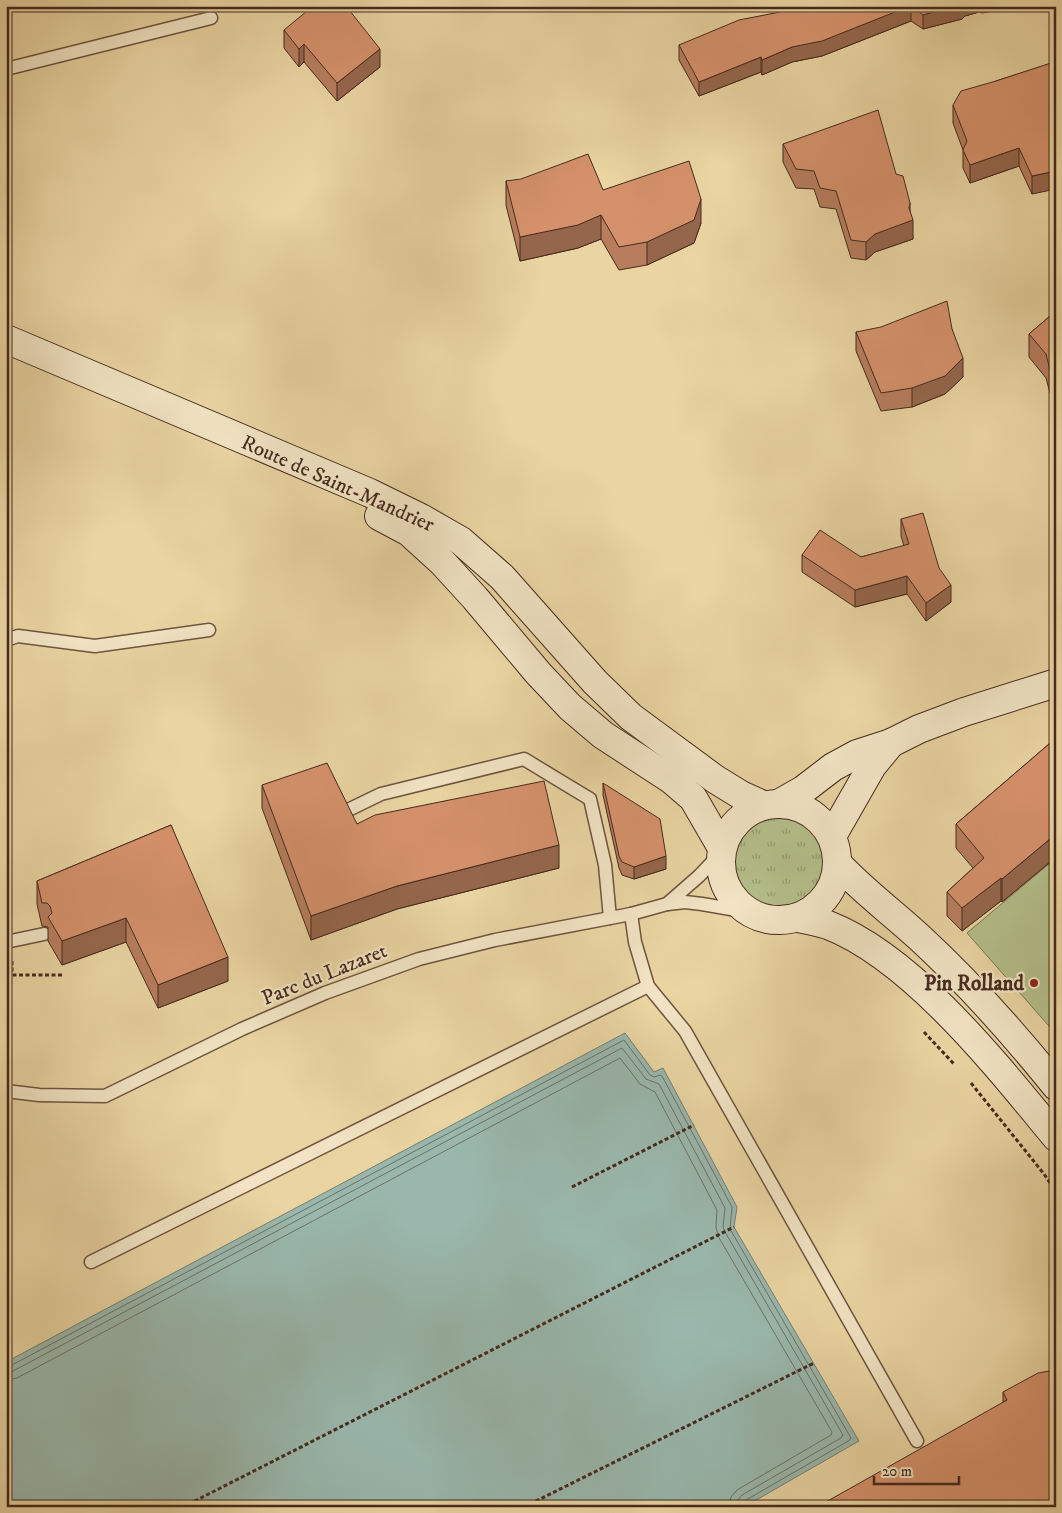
<svg xmlns="http://www.w3.org/2000/svg" width="1062" height="1513" viewBox="0 0 1062 1513" font-family="'IM FELL DW Pica',serif">
<style>
.grass{fill:url(#grass-tufts);stroke:#7c7454}
.pitch{fill:#b3bd88;stroke:#7c7454}
.water{fill:#99b7ac;stroke:#777f74}
.lines{fill:none;stroke-linecap:round;stroke-linejoin:round}
.shore{stroke:#6f7066;stroke-width:1}
.lane-casing{stroke:#6e5440;stroke-width:15}
.secondary-casing{stroke:#452a1f;stroke-width:30}
.path{stroke:#452a1f;stroke-width:3;stroke-dasharray:4 2.5;stroke-linecap:butt}
.lane{stroke:#f1e3c3;stroke-width:12}
.secondary{stroke:#f1e3c3;stroke-width:28}
.wall{fill:#b77d5d;stroke:#452a1f}
.shaded-wall{fill:#95664c;stroke:#452a1f}
.building{fill:#d5916c;stroke:#452a1f}
.poi-dot{fill:#8f2418;stroke:#f1e3c3;stroke-width:2}
.labels{text-anchor:middle;stroke-width:4.5;stroke-linejoin:round;paint-order:stroke}
.street-label{font-size:21px;fill:#452a1f;stroke:#f1e3c3}
.poi-label{font-size:21px;font-weight:bold;fill:#452a1f;stroke:#f1e3c3;text-anchor:end}
</style>
<defs>
<pattern id="grass-tufts" width="24" height="20" patternUnits="userSpaceOnUse" patternTransform="scale(1.25)"><rect width="24" height="20" fill="#b3bd88"/><path d="M3 7l-1-3M5 7V3M7 7l1-3M15 17l-1-3M17 17v-4M19 17l1-3" fill="none" stroke="#939a6f"/></pattern>
</defs>
<rect width="100%" height="100%" fill="#e9d4a2"/>
<filter id="stains"><feTurbulence type="fractalNoise" baseFrequency=".004" numOctaves="4"/><feColorMatrix values="0 0 0 0 .2 0 0 0 0 .09 0 0 0 0 .02 0 0 0 .5 -.17"/></filter>
<radialGradient id="worn" r=".72"><stop offset=".6" stop-color="#630" stop-opacity="0"/><stop offset="1" stop-color="#630" stop-opacity=".3"/></radialGradient>
<circle class="grass" cx="779" cy="862" r="58"/>
<polygon class="pitch" points="1056,858 1056,1034 967,933"/>
<polygon class="water" points="625,1033 654,1072 663,1068 737,1207 734,1227 859,1441 744,1507 6,1507 6,1362"/>
<g class="lines">
<g class="shore">
<polyline points="6,1366 10,1366 624,1040 650,1075 654,1077 660,1075 662,1076 732,1207 730,1229 851,1438 850,1440 746,1500 743,1507"/>
<polyline points="6,1373 13,1371 622,1048 646,1079 659,1084 725,1208 723,1227 725,1232 843,1435 841,1438 742,1495 738,1500 737,1507"/>
<polyline points="6,1380 17,1378 620,1058 640,1084 655,1092 717,1210 716,1227 718,1236 832,1432 831,1435 737,1490 731,1497 729,1507"/>
</g>
<g class="lane-casing">
<g id="lane">
<polyline points="6,69 211,18"/>
<polyline points="6,640 18,636 95,646 209,630"/>
<polyline points="348,810 381,794 524,759 590,799 605,865 610,918"/>
<polyline points="667,904 699,876 721,853"/>
<polyline points="631,914 635,942 648,986 685,1031 917,1441"/>
<polyline points="6,942 44,934"/>
<polyline points="6,1091 39,1095 105,1096 242,1029 325,993 419,959 495,940 631,914 667,904 685,902 702,904 748,912"/>
<polyline points="91,1262 648,986"/>
</g>
</g>
<g class="secondary-casing">
<g id="secondary">
<polyline points="6,339 370,493 421,518 461,541 502,577 595,682 631,717 715,779 741,795 763,805"/>
<polyline points="379,516 409,532 443,563 475,598 538,673 570,707 603,735 672,780 693,798 722,848"/>
<polyline points="780,803 803,790 833,767 857,754 891,743 919,729 964,712 1056,683"/>
<circle cx="779" cy="862" r="58"/>
<polyline points="832,836 872,766 891,743"/>
<path d="M 838,864 C 863,891 893,913 920,938 C 970,984 1014,1034 1056,1086"/>
<path d="M 798,918 C 808,920 818,922 828,925 C 913,958 998,1067 1056,1137"/>
</g>
</g>
<g class="path">
<polyline points="6,889 8,893 9,920"/>
<polyline points="12,961 12,975"/>
<polyline points="6,975 64,975"/>
<polyline points="924,1032 954,1064"/>
<polyline points="971,1083 1044,1174 1056,1192"/>
<polyline points="572,1187 694,1125"/>
<polyline points="183,1507 734,1227"/>
<polyline points="524,1507 814,1363"/>
</g>
<use href="#lane" class="lane"/>
<use href="#secondary" class="secondary"/>
</g>
<g class="wall">
<polygon points="793,6 1023,6 982,13 979,12 965,16 962,19 923,29 911,21 822,56 792,62 762,75 761,72 699,96 679,60 679,45 780,12"/>
<polygon points="284,30 380,67 337,101 304,62 299,67 284,48"/>
<polygon points="1056,62 1032,194 1019,166 970,183 963,168 963,150 953,123 953,105 996,81"/>
<polygon points="783,144 896,174 910,213 913,239 875,252 866,260 851,258 836,209 820,207 814,189 796,188 783,162"/>
<polygon points="506,181 603,190 701,223 694,243 647,265 619,270 601,239 578,248 520,261 506,205"/>
<polygon points="1056,311 1056,399 1050,393 1046,378 1029,357 1029,334"/>
<polygon points="952,329 963,377 945,394 912,407 881,411 856,351 856,332"/>
<polygon points="901,519 939,568 951,602 926,621 907,594 855,607 802,572 802,555 861,557 904,546 901,536"/>
<polygon points="1056,738 1056,857 1002,902 1001,901 962,931 947,916 947,892 973,868 956,848 956,824"/>
<polygon points="603,783 666,869 634,879 622,875 619,868 603,795"/>
<polygon points="262,785 357,824 559,868 397,909 311,940 262,808"/>
<polygon points="171,825 228,981 158,1008 126,942 62,965 48,941 48,927 42,926 37,904 37,881"/>
<polygon points="1056,1384 1003,1402 1003,1392"/>
</g>
<g class="shaded-wall">
<polygon points="910,6 911,6 911,21 822,56 792,62 762,75 762,60 792,47"/>
<polygon points="954,6 979,6 979,12 965,16 962,19 923,29 923,15"/>
<polygon points="304,44 304,62 299,67 299,49"/>
<polygon points="380,49 380,67 337,101 337,83"/>
<polygon points="761,57 761,72 699,96 699,82"/>
<polygon points="1019,148 1019,166 970,183 970,165"/>
<polygon points="1056,171 1056,189 1032,194 1032,176"/>
<polygon points="701,199 701,223 694,243 647,265 647,242"/>
<polygon points="910,203 910,221 913,220 913,239 875,252 866,260 866,242 875,234 909,208"/>
<polygon points="601,215 601,239 578,248 520,261 520,237"/>
<polygon points="963,358 963,377 945,394 912,407 912,388"/>
<polygon points="907,576 907,594 855,607 855,590"/>
<polygon points="951,585 951,602 926,621 926,603"/>
<polygon points="1056,834 1056,857 1002,902 1002,879"/>
<polygon points="559,845 559,868 397,909 311,940 311,916 397,886"/>
<polygon points="666,856 666,869 634,879 634,867"/>
<polygon points="1001,878 1001,901 962,931 962,908"/>
<polygon points="126,918 126,942 62,965 62,941"/>
<polygon points="228,957 228,981 158,1008 158,985"/>
</g>
<g class="building">
<polygon points="313,6 346,6 380,49 337,83 304,44 299,49 284,30"/>
<polygon points="793,6 910,6 822,41 792,47 762,60 761,57 699,82 679,45 739,20 780,12"/>
<polygon points="912,6 954,6 923,15"/>
<polygon points="1054,62 1056,62 1056,171 1032,176 1019,148 970,165 963,150 967,141 953,105 961,91 996,81"/>
<polygon points="878,110 896,174 903,176 910,203 909,208 913,220 875,234 866,242 851,240 836,191 820,188 814,171 796,169 783,144"/>
<polygon points="588,154 603,190 689,161 701,199 694,220 647,242 619,247 601,215 578,225 520,237 506,181 521,179"/>
<polygon points="947,301 952,329 963,358 945,376 912,388 881,393 856,332 881,327"/>
<polygon points="1056,311 1056,376 1050,370 1046,354 1029,334"/>
<polygon points="923,513 939,568 951,585 926,603 907,576 855,590 802,555 820,530 861,557 909,544 901,519"/>
<polygon points="1056,738 1056,834 1002,879 1001,878 962,908 947,892 984,858 956,824"/>
<polygon points="327,763 357,824 375,815 544,781 559,845 397,886 311,916 262,785"/>
<polygon points="603,783 660,819 666,856 634,867 622,862 619,856"/>
<polygon points="171,825 228,957 158,985 126,918 62,941 48,917 52,913 50,906 47,903 42,903 37,881"/>
<polygon points="1049,1371 1056,1384 1056,1507 817,1507 1007,1400 1003,1392 1038,1373"/>
</g>
<circle class="poi-dot" cx="1034" cy="983" r="5"/>
<g class="labels">
<g class="street-label">
<text transform="translate(338 483) rotate(24)" y="7">Route de Saint-Mandrier</text>
<text transform="translate(324 974) rotate(-22)" y="7">Parc du Lazaret</text>
</g>
<g class="poi-label">
<text x="1024" y="990">Pin Rolland</text>
</g>
</g>
<rect width="1062" height="1513" fill="none" stroke="#e9d4a2" stroke-width="25"/>
<rect x="8" y="8" width="1047" height="1498" fill="none" stroke="#452a1f" stroke-width="2.5"/>
<rect x="12" y="12" width="1037" height="1488" fill="none" stroke="#452a1f"/>
<path d="M874 1476v8h85v-8" fill="none" stroke="#452a1f" stroke-width="2.5"/>
<text x="882" y="1476" font-size="15" fill="#452a1f" stroke="#f1e3c3" stroke-width="4" paint-order="stroke">20 m</text>
<rect width="100%" height="100%" filter="url(#stains)"/>
<rect width="100%" height="100%" fill="url(#worn)"/>
</svg>
